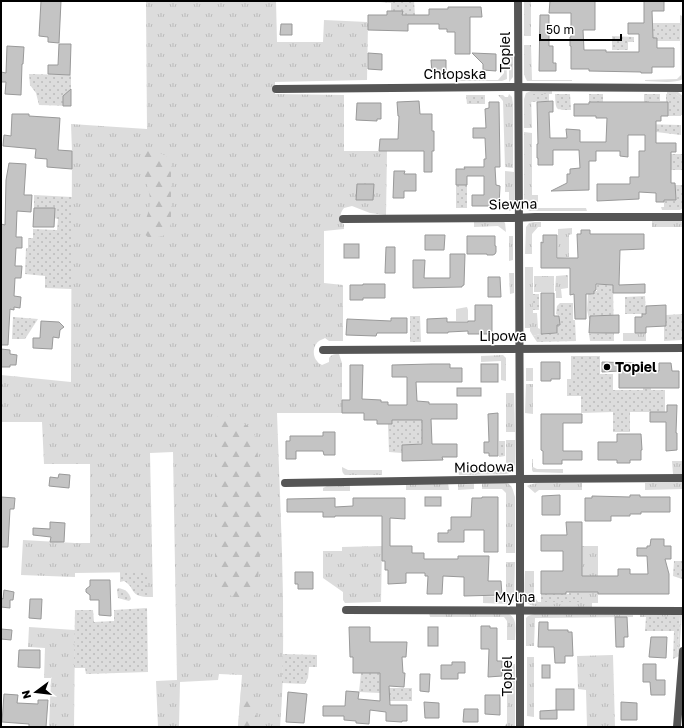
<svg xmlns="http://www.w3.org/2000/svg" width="684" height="728" viewBox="0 0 684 728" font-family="'Golos Text',sans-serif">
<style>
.grass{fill:url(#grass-tufts)}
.forest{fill:url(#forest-firs)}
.park{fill:url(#park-dots)}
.building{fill:#c4c4c4;stroke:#999}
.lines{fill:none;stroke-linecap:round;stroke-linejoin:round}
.minor{stroke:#555;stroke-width:8}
.poi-dot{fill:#000;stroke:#fff;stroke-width:1.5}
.labels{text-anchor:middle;stroke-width:3;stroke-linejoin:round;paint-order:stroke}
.street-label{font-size:14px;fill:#000;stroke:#fff}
.poi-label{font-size:14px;font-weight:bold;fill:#000;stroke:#fff;text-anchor:start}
</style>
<defs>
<pattern id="grass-tufts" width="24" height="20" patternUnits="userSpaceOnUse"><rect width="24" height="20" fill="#dcdcdc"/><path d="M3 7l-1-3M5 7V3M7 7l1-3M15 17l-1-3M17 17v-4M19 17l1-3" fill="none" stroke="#bbb"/></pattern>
<pattern id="forest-firs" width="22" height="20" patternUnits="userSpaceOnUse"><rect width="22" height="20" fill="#dcdcdc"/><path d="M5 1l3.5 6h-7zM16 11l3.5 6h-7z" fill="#bbb"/></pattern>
<pattern id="park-dots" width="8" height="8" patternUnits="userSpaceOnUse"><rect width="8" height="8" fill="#dcdcdc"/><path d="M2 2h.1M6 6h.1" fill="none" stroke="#bbb" stroke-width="1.8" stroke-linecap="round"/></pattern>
</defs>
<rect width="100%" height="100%" fill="#fff"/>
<g class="grass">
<path d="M 146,1 L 276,1 L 277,42 L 323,42 L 324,20 L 367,22 L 367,23 L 368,23 L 367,80 L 275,82 L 275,94 L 344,95 L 344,151 L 387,151 L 386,215 L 370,213 L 352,206 L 344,208 C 340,213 340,216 341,222 L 344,224 L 344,229 L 324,231 L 324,283 L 343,285 L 343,341 L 329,341 L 325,338 C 324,339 320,340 319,341 C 313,345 312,356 317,361 C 318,363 320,364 322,365 L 329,362 L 329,358 C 332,354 335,354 339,354 L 342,363 L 342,413 L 277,413 C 279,474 282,535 283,596 C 283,640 284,683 280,727 L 238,727 L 242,675 L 219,674 L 218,680 L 180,682 L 179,727 L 158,727 L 156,681 L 177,680 L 173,452 L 150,453 L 153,597 L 147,597 L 146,572 L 75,573 L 75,577 L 21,575 L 23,540 L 75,543 L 90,543 L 90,464 L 44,464 L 42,422 L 1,422 L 1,375 L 71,382 L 72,151 L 71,124 L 147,129 Z"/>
<rect x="524" y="1" width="7" height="35"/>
<path d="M 680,15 L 682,16 L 683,22 L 683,79 C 674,84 656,81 645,81 L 645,80 L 677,79 L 681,75 Z"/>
<polygon points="524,45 531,45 532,80 572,80 572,81 527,81 525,77 524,74"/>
<polygon points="504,52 506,52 507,79 502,81 457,81 457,80 498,80 504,73"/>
<polygon points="509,53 513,54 513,77 509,82"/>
<polygon points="552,90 552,94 531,94 532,128 524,128 524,99 526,93 531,91"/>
<polygon points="667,92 678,92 683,96 683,115 681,115 681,98 676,94 667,94"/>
<polygon points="509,94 512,97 513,104 513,168 505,167 503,101 498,95 503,95 505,97 508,97"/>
<polygon points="524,132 532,133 532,195 538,195 538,202 533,202 533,204 537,208 586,208 587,211 530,211 526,209 524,203"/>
<path d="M 505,171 L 514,172 L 514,206 C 513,208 512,211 509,211 L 509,192 L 505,192 Z"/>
<polygon points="682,187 683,187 683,208 680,210 662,210 661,207 682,207"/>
<polygon points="676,220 681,221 683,223 683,254 682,227 652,227 652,221"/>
<polygon points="474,222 504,222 505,223 506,232 498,226 474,227"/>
<polygon points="534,222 541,222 541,227 538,227 532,234 532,254 525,254 526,227 529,223"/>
<polygon points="572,228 572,234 569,235 569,257 558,258 558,229"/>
<polygon points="509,236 513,236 513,260 509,261"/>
<polygon points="525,267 533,267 533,313 537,313 538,328 540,329 540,334 533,336 530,331 530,328 525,328"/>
<polygon points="509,273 514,273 514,293 510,294"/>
<polygon points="568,275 568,288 561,289 562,298 556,298 556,291 555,291 556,276"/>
<rect x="534" y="276" width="20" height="16"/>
<polygon points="467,307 468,310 468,321 456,321 456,309"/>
<rect x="623" y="333" width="23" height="8"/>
<polygon points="503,355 506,358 506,381 501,380 501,361 481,362 481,356"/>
<rect x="526" y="368" width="7" height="13"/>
<polygon points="526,384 533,384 533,414 525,413"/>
<polygon points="506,393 514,393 515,432 506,432"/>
<path d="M 506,440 L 515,440 L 515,465 C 514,471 511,473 506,474 L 459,475 L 458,469 L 503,469 L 506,465 Z"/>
<polygon points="532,459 533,459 533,467 537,469 563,469 563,473 533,472 532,470"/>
<polygon points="672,461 683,461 683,474 673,474"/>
<path d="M 342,467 L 348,470 L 382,470 L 382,475 L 345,475 C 342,473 342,470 342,467 Z"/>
<polygon points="683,482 683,489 645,490 645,483"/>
<polygon points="448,483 449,490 406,490 406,484"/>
<polygon points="474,483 474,489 458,490 458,484"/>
<path d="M 482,483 L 507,483 C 513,486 513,491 515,497 L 515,553 L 506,553 L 506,493 L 502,489 L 482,489 Z"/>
<polygon points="536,483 582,483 582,490 539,490 535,493 527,486 529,485"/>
<polygon points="350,484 350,491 323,491 323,488 327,486"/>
<polygon points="382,546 381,602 345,603 343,600 343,592 323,578 323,551 342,551 342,547"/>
<path d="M 582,546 L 598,546 L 598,603 L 592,603 L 592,607 L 536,606 C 533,606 530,605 527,603 C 523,598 525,578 525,571 L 534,571 L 534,596 L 538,602 L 582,602 Z"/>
<polygon points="506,562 515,562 514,601 513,603 509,604 483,603 483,596 506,597"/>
<path d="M 429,613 L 509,614 C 518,619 515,631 515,640 L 507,640 L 507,621 L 504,617 L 430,617 Z"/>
<polygon points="534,614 633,615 633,617 535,618 534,646 526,646 526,618 528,616"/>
<polygon points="640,614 682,614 679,656 677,657 680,617 640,617"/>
<polygon points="29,627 75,630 74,727 49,727 51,678 44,678 45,648 28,647"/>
<polygon points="613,655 615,727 587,727 586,690 578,689 577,656"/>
<polygon points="527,657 534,657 534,717 527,716"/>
<polygon points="507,664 515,664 515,727 504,727 507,723"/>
</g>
<g class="forest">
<path d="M 150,148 L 166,156 L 171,161 L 171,223 C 168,238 162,236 149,238 L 143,233 C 143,222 150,213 150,202 C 151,189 138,164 145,153 C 145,152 149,149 150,148 Z"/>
<path d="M 224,413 L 229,424 C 244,422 247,422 255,436 L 262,487 L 264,507 L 259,564 L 258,581 L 257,588 L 254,596 L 250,600 L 243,600 L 215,590 L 215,420 L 219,414 Z"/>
<path d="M 241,690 C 249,702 257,713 260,727 L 238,727 Z"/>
</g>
<g class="park">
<polygon points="380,1 414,1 415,15 402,15 403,12 391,14 391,3 380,2"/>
<polygon points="652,23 680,23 680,41 657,41 657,38 653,38"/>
<polygon points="612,36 634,37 634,42 628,42 628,50 612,50"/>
<polygon points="29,74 71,75 71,106 39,105 36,93 30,85"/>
<polygon points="531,94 549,94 549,101 531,102"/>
<path d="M 555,94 L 570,94 L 571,110 C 555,110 556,111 555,94 Z"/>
<rect x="589" y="94" width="14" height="8"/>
<polygon points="644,94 660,94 660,101 649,101 649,118 644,118"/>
<polygon points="666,94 676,94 681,98 681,116 668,116 668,102 666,102"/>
<polygon points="466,95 485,95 485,104 467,104"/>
<polygon points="644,124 681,125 681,135 656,132 645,132"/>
<rect x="671" y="154" width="11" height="16"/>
<rect x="456" y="185" width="11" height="23"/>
<polygon points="675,185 682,185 682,207 664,207 664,200 676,200"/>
<polygon points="34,195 72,197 72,289 45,288 45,276 25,274 26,248 28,248 28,238 33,238 33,229 57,230 58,219 54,218 55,209 34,208"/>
<polygon points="597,285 613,285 614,341 590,341 589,334 608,333 608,315 594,315 589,319 587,310 588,294 594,295 594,291 597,291"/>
<rect x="533" y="294" width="6" height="16"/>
<polygon points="645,296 646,314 625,314 625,297"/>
<polygon points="560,303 573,303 573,320 575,320 576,341 537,342 533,336 540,334 557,334 557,325 560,325 560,316 556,314 557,306"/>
<polygon points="683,314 683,340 664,341 664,326 666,315"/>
<polygon points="410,316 420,316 421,342 410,342"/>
<polygon points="13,317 38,319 25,339 12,339"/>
<polygon points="571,356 600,356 600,374 613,374 613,390 643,390 643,368 651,368 651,390 665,390 665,412 630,412 630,432 613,432 613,412 581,413 581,396 567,396 567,379 571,379"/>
<polygon points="422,419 422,443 415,445 402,445 402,453 389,452 388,424 392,424 392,420"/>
<polygon points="499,441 505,441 505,456 499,457"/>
<polygon points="674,561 683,561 682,579 673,576"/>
<polygon points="569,571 576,583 576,592 582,592 582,602 541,602 541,594 569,594"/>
<path d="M 120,572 L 147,572 L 147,597 C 129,596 136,588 124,581 L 120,582 Z"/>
<path d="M 118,588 C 125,589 129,592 131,599 L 129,601 L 118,598 L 117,590 Z"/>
<polygon points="147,608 148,672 86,674 85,668 74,668 75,610 93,610 94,622 114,621 114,610"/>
<polygon points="680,616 677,657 673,659 674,631 645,631 646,617"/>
<polygon points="283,654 317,655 317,667 309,667 308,678 305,684 282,683"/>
<polygon points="361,673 381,673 380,693 359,692"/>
<polygon points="388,688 412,688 412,701 387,701"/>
</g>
<g class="building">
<polygon points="41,1 61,1 59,43 48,42 48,37 39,36"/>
<polygon points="550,1 595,1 595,30 583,30 584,50 606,50 606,52 639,52 639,34 628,34 628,23 644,23 644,1 664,1 664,11 652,11 653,38 657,38 657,48 674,48 674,67 652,67 652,73 641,73 641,72 589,71 589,69 571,69 571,46 570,46 570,37 571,37 571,13 549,13"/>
<polygon points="448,7 481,7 482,17 470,17 470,54 455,54 455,32 447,32 447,29 439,29 439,24 408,24 408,31 368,30 368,15 387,15 387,11 403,11 402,15 429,15 429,9 448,9"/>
<polygon points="540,15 549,15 549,46 553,46 553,63 556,63 556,71 539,71"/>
<polygon points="281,24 292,24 292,35 280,35"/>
<polygon points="59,44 71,44 70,75 48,74 48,65 58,65"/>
<polygon points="7,46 24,47 23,64 22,64 21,95 5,94 6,82 1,82 1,72 6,73"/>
<polygon points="368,53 382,54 382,70 368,69"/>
<polygon points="472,53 496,54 496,71 483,70 483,64"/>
<polygon points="431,60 446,60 446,72 432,73"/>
<polygon points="71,89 71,106 63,106 63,96"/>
<polygon points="419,101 420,114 432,114 432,131 434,131 434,151 432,151 432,172 424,172 424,151 379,151 380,139 398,139 399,116 398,116 397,102"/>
<polygon points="553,101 553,112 549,112 550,138 567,138 566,129 580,130 580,142 606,142 607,118 596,118 596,116 574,116 574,104 589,104 589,102 668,102 668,116 661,116 661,121 656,121 656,143 676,143 676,152 671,152 671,183 675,183 676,200 664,200 664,202 656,202 656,193 639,192 639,199 597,201 597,184 630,184 630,177 639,177 639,151 645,151 645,135 628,135 628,157 620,156 620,151 596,151 596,161 589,161 589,190 551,191 567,183 567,174 570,174 570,169 580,168 579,150 553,150 553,165 538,165 538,158 537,158 537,144 538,144 537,102"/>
<polygon points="489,102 499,102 500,167 495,167 496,185 500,186 499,206 472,206 472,195 484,195 484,176 467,176 467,185 456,185 456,169 465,169 464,167 484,167 484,159 486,159 485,138 473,138 473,128 486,128 485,109 489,108"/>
<polygon points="357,103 381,103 381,119 377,119 377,121 356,120"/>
<polygon points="12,114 29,114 29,116 60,118 58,150 72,151 72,169 47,167 47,159 35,158 36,149 3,146 4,135 11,136"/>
<polygon points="9,163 26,164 24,195 32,195 31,212 17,211 16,237 22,237 22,248 16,248 15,266 22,266 21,278 15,278 14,296 21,297 20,308 14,307 14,310 10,309 8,345 1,345 1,224 5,225 6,180"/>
<polygon points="394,171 405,171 404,174 416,174 416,191 404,191 404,198 393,198"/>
<polygon points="357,184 374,184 373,200 356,200"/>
<polygon points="34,208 55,208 54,227 33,227"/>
<polygon points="581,230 590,230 590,234 644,234 644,249 620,250 619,285 645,284 645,293 613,293 613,285 596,284 596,290 594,291 594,294 586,294 586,319 575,319 574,294 570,295 570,268 541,268 541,242 543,243 543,235 557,235 557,258 578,258 577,234 581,234"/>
<polygon points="425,235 445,235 444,250 425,250"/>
<polygon points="467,236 495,236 495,246 496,246 496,252 495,254 493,255 487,255 487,254 467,254"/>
<rect x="344" y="244" width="15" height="14"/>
<polygon points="386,247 395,247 395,273 385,273"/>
<polygon points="450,254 465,254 464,285 462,286 462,287 413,288 413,260 425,260 424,278 450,278"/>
<polygon points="488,277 500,277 501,297 488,297"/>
<polygon points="363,284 385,284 385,298 363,298 363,300 350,300 350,285 363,285"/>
<polygon points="541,293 554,293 554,316 559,316 560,325 557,325 557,333 541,334"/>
<polygon points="475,305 492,305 492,334 468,334 468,331 448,332 448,333 427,333 427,319 447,318 447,322 468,322 468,321 475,321"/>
<polygon points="666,305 666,326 646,327 646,333 635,333 635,317 642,317 642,314 646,314 646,306"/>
<polygon points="619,315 619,333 589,333 590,316"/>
<polygon points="391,318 407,318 407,333 377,333 376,336 346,335 347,319 391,321"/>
<polygon points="41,321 59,322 64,327 60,330 59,338 53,337 52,349 33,348 33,338 40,338"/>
<polygon points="1,349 10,350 10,354 17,355 16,365 10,365 10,367 1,367"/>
<polygon points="541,362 560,362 560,379 551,379 551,381 541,381"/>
<polygon points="602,362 634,363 634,367 635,367 635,368 641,368 641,371 659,371 659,363 671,363 672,371 679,371 679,388 619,388 619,371 602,372"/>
<polygon points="432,364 450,364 450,368 462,368 462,382 416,382 417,401 429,402 429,404 457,404 457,419 431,419 432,444 457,444 457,457 442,457 443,460 402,461 402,445 422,444 422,420 392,420 392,424 377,424 377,420 364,420 364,413 342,413 342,400 350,400 350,365 363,365 362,399 381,400 381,402 388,402 388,405 407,405 407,377 392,377 392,365"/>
<rect x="481" y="364" width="17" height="18"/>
<rect x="457" y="388" width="24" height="8"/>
<polygon points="667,405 677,405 676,433 677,433 677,450 666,451 666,422 650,422 650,412 667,412"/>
<polygon points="498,413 498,456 489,456 489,453 484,453 484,442 489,442 488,414"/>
<polygon points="541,414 582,414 582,423 563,423 563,451 582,451 582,460 562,460 562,464 543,464 543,451 541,450"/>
<polygon points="323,432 335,432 335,455 324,455 323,451 296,451 296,459 286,459 286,441 290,441 290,436 323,436"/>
<polygon points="617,434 641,434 642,450 641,450 641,460 630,460 630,463 617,463 617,460 598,460 598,442 617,442"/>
<polygon points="59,474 70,475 69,488 49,486 50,477 58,478"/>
<polygon points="560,495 560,515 542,515 542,496"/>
<polygon points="630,495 640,495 640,497 670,497 670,512 641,512 641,514 630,514 630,516 611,516 611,521 585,521 585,498 592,498 592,496 630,497"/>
<polygon points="1,497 15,498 14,509 10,509 8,547 1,547"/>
<rect x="425" y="497" width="16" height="9"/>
<polygon points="482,497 498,497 498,552 484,552 484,530 464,530 464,542 438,542 438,533 448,533 448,530 451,530 451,517 471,517 472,498 482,498"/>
<polygon points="335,498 335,507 353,506 353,498 405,498 405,519 390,518 390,546 412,546 412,553 424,553 424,559 458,559 458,556 489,556 488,581 501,581 502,595 464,596 464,577 443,576 442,594 427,594 428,576 425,576 425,573 406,573 406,583 388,584 388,570 385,570 385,561 382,561 382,516 335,516 335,517 323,517 323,512 287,512 287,499"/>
<polygon points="50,522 65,523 64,542 50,542 51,537 33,535 33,528 50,529"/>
<polygon points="566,522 582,522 582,576 618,576 618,569 630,569 630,574 648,574 647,556 637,556 637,548 647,548 647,546 650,546 651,539 664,539 664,546 671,546 671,559 665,559 669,574 669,594 598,594 598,592 566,592 566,594 541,594 541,571 563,571 563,551 541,551 541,535 567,535"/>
<polygon points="295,572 313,572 313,589 298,589 298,584 295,584"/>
<polygon points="90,580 110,580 111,616 99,615 99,600 90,600 90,595 86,592 86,589 90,586"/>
<polygon points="4,590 14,592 13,600 10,600 10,608 1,607 1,598 3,599"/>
<polygon points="30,599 42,599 41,619 29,618"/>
<polygon points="615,617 627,617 628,637 624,637 624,647 616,647"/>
<polygon points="539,622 548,622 548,630 568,630 568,632 572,632 573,656 565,656 565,663 555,663 554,647 538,647"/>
<polygon points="481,626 490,626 490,628 497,628 497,661 502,661 502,676 488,677 489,649 481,649"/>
<polygon points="349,627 370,627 370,642 407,642 406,657 402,657 403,673 405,673 404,687 389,686 390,705 407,705 407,721 402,721 402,722 386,721 386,712 370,710 369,724 356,723 356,721 344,720 344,716 323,716 323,706 345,706 346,691 359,692 358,699 380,701 380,673 353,673 353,657 350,657"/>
<rect x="428" y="627" width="10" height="19"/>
<polygon points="1,629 12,630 11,640 1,639"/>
<polygon points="651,637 667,637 666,658 649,657"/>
<polygon points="19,650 40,650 40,668 18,667"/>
<polygon points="452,662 465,662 465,673 458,673 458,679 441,679 441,665 452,665"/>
<polygon points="643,664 656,664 656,680 665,680 665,695 651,695 650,682 643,682"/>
<rect x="542" y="665" width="8" height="13"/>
<polygon points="420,674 430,674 429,692 420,691"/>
<rect x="556" y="689" width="18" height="21"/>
<polygon points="288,692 307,694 304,723 286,722"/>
<polygon points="4,694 18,695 17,703 38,704 38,700 48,700 46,727 29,727 29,724 2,722"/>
<polygon points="485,695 500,695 500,715 485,714"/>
<polygon points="424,702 439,703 439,718 425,718"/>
<polygon points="621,702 637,703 637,720 621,720"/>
<polygon points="464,709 478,709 478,722 463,722"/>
<polygon points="557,710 557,719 540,719 540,711"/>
</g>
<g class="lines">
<g class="minor">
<polyline points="518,1 520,479 520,727"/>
<polyline points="276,89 508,87 683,88"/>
<polyline points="343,219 513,218 535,217 683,217"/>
<polyline points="323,350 683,348"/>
<polyline points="285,483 520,479 683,478"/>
<polyline points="346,610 683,611"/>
<polyline points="677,727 683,651"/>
</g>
</g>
<circle class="poi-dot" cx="607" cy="367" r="4"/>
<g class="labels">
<g class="street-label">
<text transform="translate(505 52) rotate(-90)" y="5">Topiel</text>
<text x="455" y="79">Chłopska</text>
<text transform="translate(513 204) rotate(-1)" y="5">Siewna</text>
<text x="503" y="341">Lipowa</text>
<text transform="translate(484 467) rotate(-1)" y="5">Miodowa</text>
<text x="515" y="602">Mylna</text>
<text transform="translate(507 676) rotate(-90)" y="5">Topiel</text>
</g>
<g class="poi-label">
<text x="615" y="372">Topiel</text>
</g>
</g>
<rect width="684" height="728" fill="none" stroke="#000000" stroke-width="4"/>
<g transform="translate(36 692) rotate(255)" stroke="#ffffff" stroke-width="3" paint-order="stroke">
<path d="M0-3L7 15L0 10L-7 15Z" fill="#000000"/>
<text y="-6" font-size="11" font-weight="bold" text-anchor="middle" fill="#000000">N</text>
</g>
<path d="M540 34v6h81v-6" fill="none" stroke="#000000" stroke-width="2"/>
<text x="546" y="34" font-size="12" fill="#000000" stroke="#ffffff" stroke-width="3" paint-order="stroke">50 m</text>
</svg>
